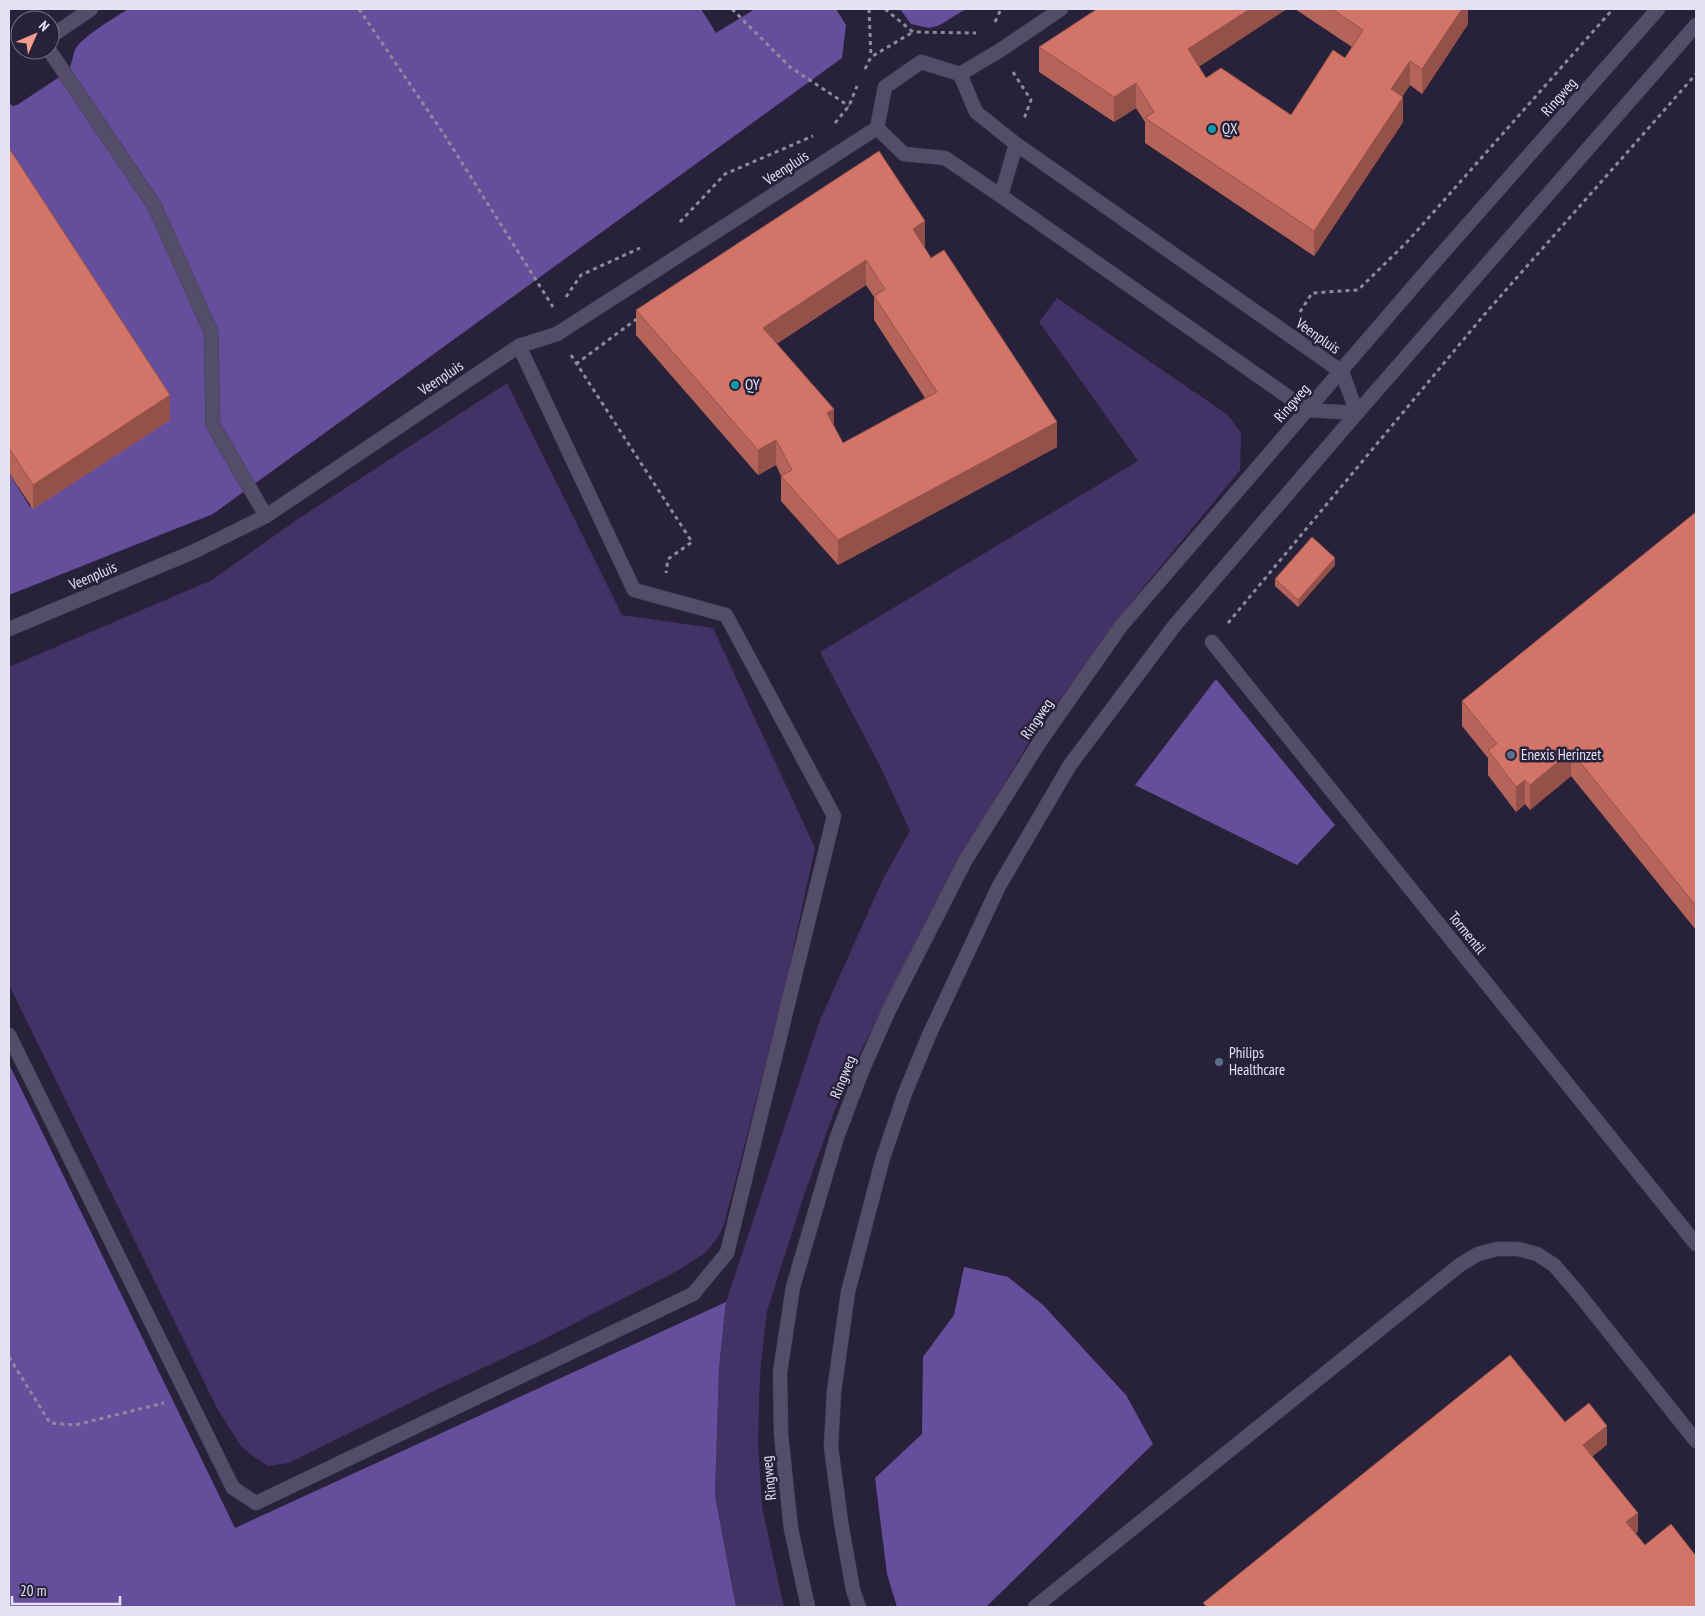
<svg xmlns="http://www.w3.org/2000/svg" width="1705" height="1616" viewBox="0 0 1705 1616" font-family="'PT Sans Narrow',sans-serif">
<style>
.green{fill:#423367}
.forest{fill:#654f9c}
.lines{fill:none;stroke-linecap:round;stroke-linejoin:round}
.service-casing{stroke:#433e53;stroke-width:15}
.minor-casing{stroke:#433e53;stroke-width:15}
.secondary-casing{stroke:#433e53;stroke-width:15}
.path{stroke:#8e899e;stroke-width:3;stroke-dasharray:4 4;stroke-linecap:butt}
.service{stroke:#534d6a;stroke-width:14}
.minor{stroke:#534d6a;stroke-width:14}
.secondary{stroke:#534d6a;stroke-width:14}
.wall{fill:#b56459;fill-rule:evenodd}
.shaded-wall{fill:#945149}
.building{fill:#d37468;stroke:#945149;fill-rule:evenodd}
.culture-dot{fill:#0f9aa8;stroke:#27213a;stroke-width:2}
.service-dot{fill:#5c6f8a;stroke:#27213a;stroke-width:2}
.labels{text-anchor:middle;stroke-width:5;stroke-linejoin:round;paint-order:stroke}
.street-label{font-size:15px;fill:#e5e2f3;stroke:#27213a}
.poi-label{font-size:15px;fill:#e5e2f3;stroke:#27213a;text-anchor:start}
</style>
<rect width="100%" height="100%" fill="#27213a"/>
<g class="green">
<polygon points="1057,298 1228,415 1241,433 1240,470 1133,600 1033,736 967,845 862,1049 834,1112 804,1195 767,1311 760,1374 758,1443 762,1507 784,1607 736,1607 715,1496 719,1368 726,1302 820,1020 883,879 910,831 880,766 820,652 1138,461 1039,322"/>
<polygon points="507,383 622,615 713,628 815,848 782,1000 724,1225 717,1239 705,1253 677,1271 538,1342 440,1388 289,1463 268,1466 250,1454 241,1446 218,1410 9,985 9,667 212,580 298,519"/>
</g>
<g class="forest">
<path d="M 128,9 L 701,9 L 716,33 L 755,9 L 836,9 L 846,25 L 842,58 L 213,514 L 9,595 L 9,473 L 30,507 L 164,419 L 9,182 L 9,103 L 13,106 L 17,105 L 67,72 C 72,65 72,58 75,50 C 81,37 116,17 128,9 Z"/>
<polygon points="900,9 966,9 938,26 929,28 911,24"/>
<polygon points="1216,679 1335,825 1297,865 1135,785"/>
<polygon points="9,1064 235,1528 726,1302 719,1368 715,1496 736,1607 9,1607"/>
<polygon points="964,1267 1008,1277 1043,1305 1126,1395 1153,1444 986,1607 897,1607 887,1574 875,1478 922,1434 923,1357 954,1315"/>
</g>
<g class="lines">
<g class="service-casing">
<g id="service">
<polyline points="960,74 999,51 1061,9"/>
<polyline points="877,128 904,154 945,158 1001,196 1016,144"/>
<polyline points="9,629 193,552 266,516 519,346 557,334 877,128 885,87 921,62 960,74 976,112 1016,144 1342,372 1357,413 1307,410 1001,196"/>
<polyline points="1035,1607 1461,1264 1478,1254 1497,1249 1518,1249 1537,1254 1554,1265 1578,1293 1696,1441"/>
</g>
</g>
<g class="minor-casing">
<g id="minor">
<polyline points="50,37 91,9"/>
<polyline points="49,50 154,205 211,332 213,425 266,516"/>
<polyline points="1212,642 1696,1244"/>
<polyline points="9,1035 233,1488 256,1503 693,1294 727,1253 834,816 726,615 634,590 519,346"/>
</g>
</g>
<g class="secondary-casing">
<g id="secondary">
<polyline points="808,1607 791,1529 781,1434 780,1372 793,1287 837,1137 862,1071 889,1010 965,861 1039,743 1121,626 1432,265 1658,9"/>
<polyline points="859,1607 853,1590 841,1522 831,1447 834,1392 848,1292 882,1161 905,1093 930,1033 999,886 1070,765 1175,625 1357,413 1696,25"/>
</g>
</g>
<g class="path">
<polyline points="359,9 445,136 553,307"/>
<polyline points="732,9 790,67 849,106"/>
<polyline points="869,9 871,57"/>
<polyline points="885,9 913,32 976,33"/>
<polyline points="995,22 1001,9"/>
<polyline points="865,69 871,57 913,32"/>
<polyline points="1013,72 1031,100 1024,119"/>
<polyline points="835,123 849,106 857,86"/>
<polyline points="680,222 725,174 813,136"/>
<polyline points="566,297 581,275 640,248"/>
<polyline points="1300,312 1312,293 1358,290 1407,242 1613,9"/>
<polyline points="571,355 692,542 668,559 666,573"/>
<polyline points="576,364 638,318"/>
<polyline points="1228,623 1484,315 1696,74"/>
<polyline points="9,1357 50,1423 75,1425 164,1403"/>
</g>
<use href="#service" class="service"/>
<use href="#minor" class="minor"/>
<use href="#secondary" class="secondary"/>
</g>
<g class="wall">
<polygon points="1295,9 1468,9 1468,24 1422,94 1410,85 1402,97 1403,122 1314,256 1145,143 1145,122 1136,108 1114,122 1039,72 1039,47 1199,67 1206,78 1291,115 1345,58 1352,47"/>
<polygon points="9,148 170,420 33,509 9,473"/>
<path d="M 925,246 L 924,247 L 1057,447 L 838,565 L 781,501 L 781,476 L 776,465 L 758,475 L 636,335 L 636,310 ZM 866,285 L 874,297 L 874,320 L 925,398 L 843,443 L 834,426 L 776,344 Z"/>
<polygon points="1696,512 1696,930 1571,776 1530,810 1525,804 1516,812 1488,775 1488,758 1462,726 1462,701"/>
<polygon points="1335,565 1298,607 1275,586 1275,579"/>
</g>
<g class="shaded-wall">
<polygon points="1250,9 1287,9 1188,74 1188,49"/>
<polygon points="1462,9 1468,9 1468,24 1422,94 1422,69"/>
<polygon points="1410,61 1410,85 1391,114 1391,89"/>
<polygon points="1136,83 1136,108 1114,122 1114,97"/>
<polygon points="1403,97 1403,122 1314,256 1314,231"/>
<polygon points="925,221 925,246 913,254 913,229"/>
<polygon points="866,260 866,285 763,353 763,328"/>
<polygon points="170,395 170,420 33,509 33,485"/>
<polygon points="834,409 834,434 827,413"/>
<polygon points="1057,422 1057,447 838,565 838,540"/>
<polygon points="776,440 776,465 758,475 758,450"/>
<polygon points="1335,558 1335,565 1298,607 1298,600"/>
<polygon points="1571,751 1571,776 1530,810 1530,785"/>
<polygon points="1525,780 1525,804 1516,812 1516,787"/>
<polygon points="1607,1426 1607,1445 1583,1464 1583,1445"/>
<polygon points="1638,1513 1638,1532 1626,1541 1626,1522"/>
</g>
<g class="building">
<polygon points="1097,9 1250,9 1188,49 1206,78 1221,68 1291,115 1333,50 1345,58 1363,30 1332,9 1462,9 1422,69 1410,61 1391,89 1403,97 1314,231 1145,118 1154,112 1136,83 1114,97 1039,47"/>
<polygon points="9,148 170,395 33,485 9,448"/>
<path d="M 879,151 L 925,221 L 913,229 L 931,258 L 944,250 L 1057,422 L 838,540 L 781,476 L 792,470 L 776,440 L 758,450 L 636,310 ZM 866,260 L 885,289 L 874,296 L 937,392 L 843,443 L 827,413 L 834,409 L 763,328 Z"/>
<polygon points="1696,512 1696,906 1571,751 1530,785 1525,780 1516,787 1488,750 1497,744 1462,701"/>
<polygon points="1312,537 1335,558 1298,600 1275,579"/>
<polygon points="1510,1355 1565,1422 1589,1403 1607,1426 1583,1445 1638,1513 1626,1522 1645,1545 1671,1524 1696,1556 1696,1607 1207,1607 1203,1603"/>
</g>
<g class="culture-dot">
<circle cx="1212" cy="129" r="5"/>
<circle cx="735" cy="385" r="5"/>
</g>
<g class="service-dot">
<circle cx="1511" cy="755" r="5"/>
<circle cx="1219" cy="1062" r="5"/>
</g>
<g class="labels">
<g class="street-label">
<text transform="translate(1559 97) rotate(-49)" y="5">Ringweg</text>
<text transform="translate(786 168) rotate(-33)" y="5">Veenpluis</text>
<text transform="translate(1318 336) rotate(35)" y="5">Veenpluis</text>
<text transform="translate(441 378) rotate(-34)" y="5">Veenpluis</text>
<text transform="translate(1292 403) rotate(-49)" y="5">Ringweg</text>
<text transform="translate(93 576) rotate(-23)" y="5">Veenpluis</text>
<text transform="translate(1037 719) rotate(-56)" y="5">Ringweg</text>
<text transform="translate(1467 933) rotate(51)" y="5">Tormentil</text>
<text transform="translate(843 1077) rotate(-68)" y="5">Ringweg</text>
<text transform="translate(769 1478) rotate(-96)" y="5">Ringweg</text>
</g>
<g class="poi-label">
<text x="1222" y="134">QX</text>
<text x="745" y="390">QY</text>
<text x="1521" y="760">Enexis Herinzet</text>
<text x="1229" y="1058">Philips<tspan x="1229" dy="17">Healthcare</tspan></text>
</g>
</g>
<rect width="1705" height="1616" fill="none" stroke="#e5e2f3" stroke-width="20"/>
<g transform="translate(35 35) rotate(45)"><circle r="24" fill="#27213a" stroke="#736e84"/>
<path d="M0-4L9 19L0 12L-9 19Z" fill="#f49d8d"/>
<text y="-8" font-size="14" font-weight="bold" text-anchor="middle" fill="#e5e2f3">N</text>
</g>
<path d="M12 1596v8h108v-8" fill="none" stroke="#e5e2f3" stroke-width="2.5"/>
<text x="20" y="1596" font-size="15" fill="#e5e2f3" stroke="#27213a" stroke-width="4" paint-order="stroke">20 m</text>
</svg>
